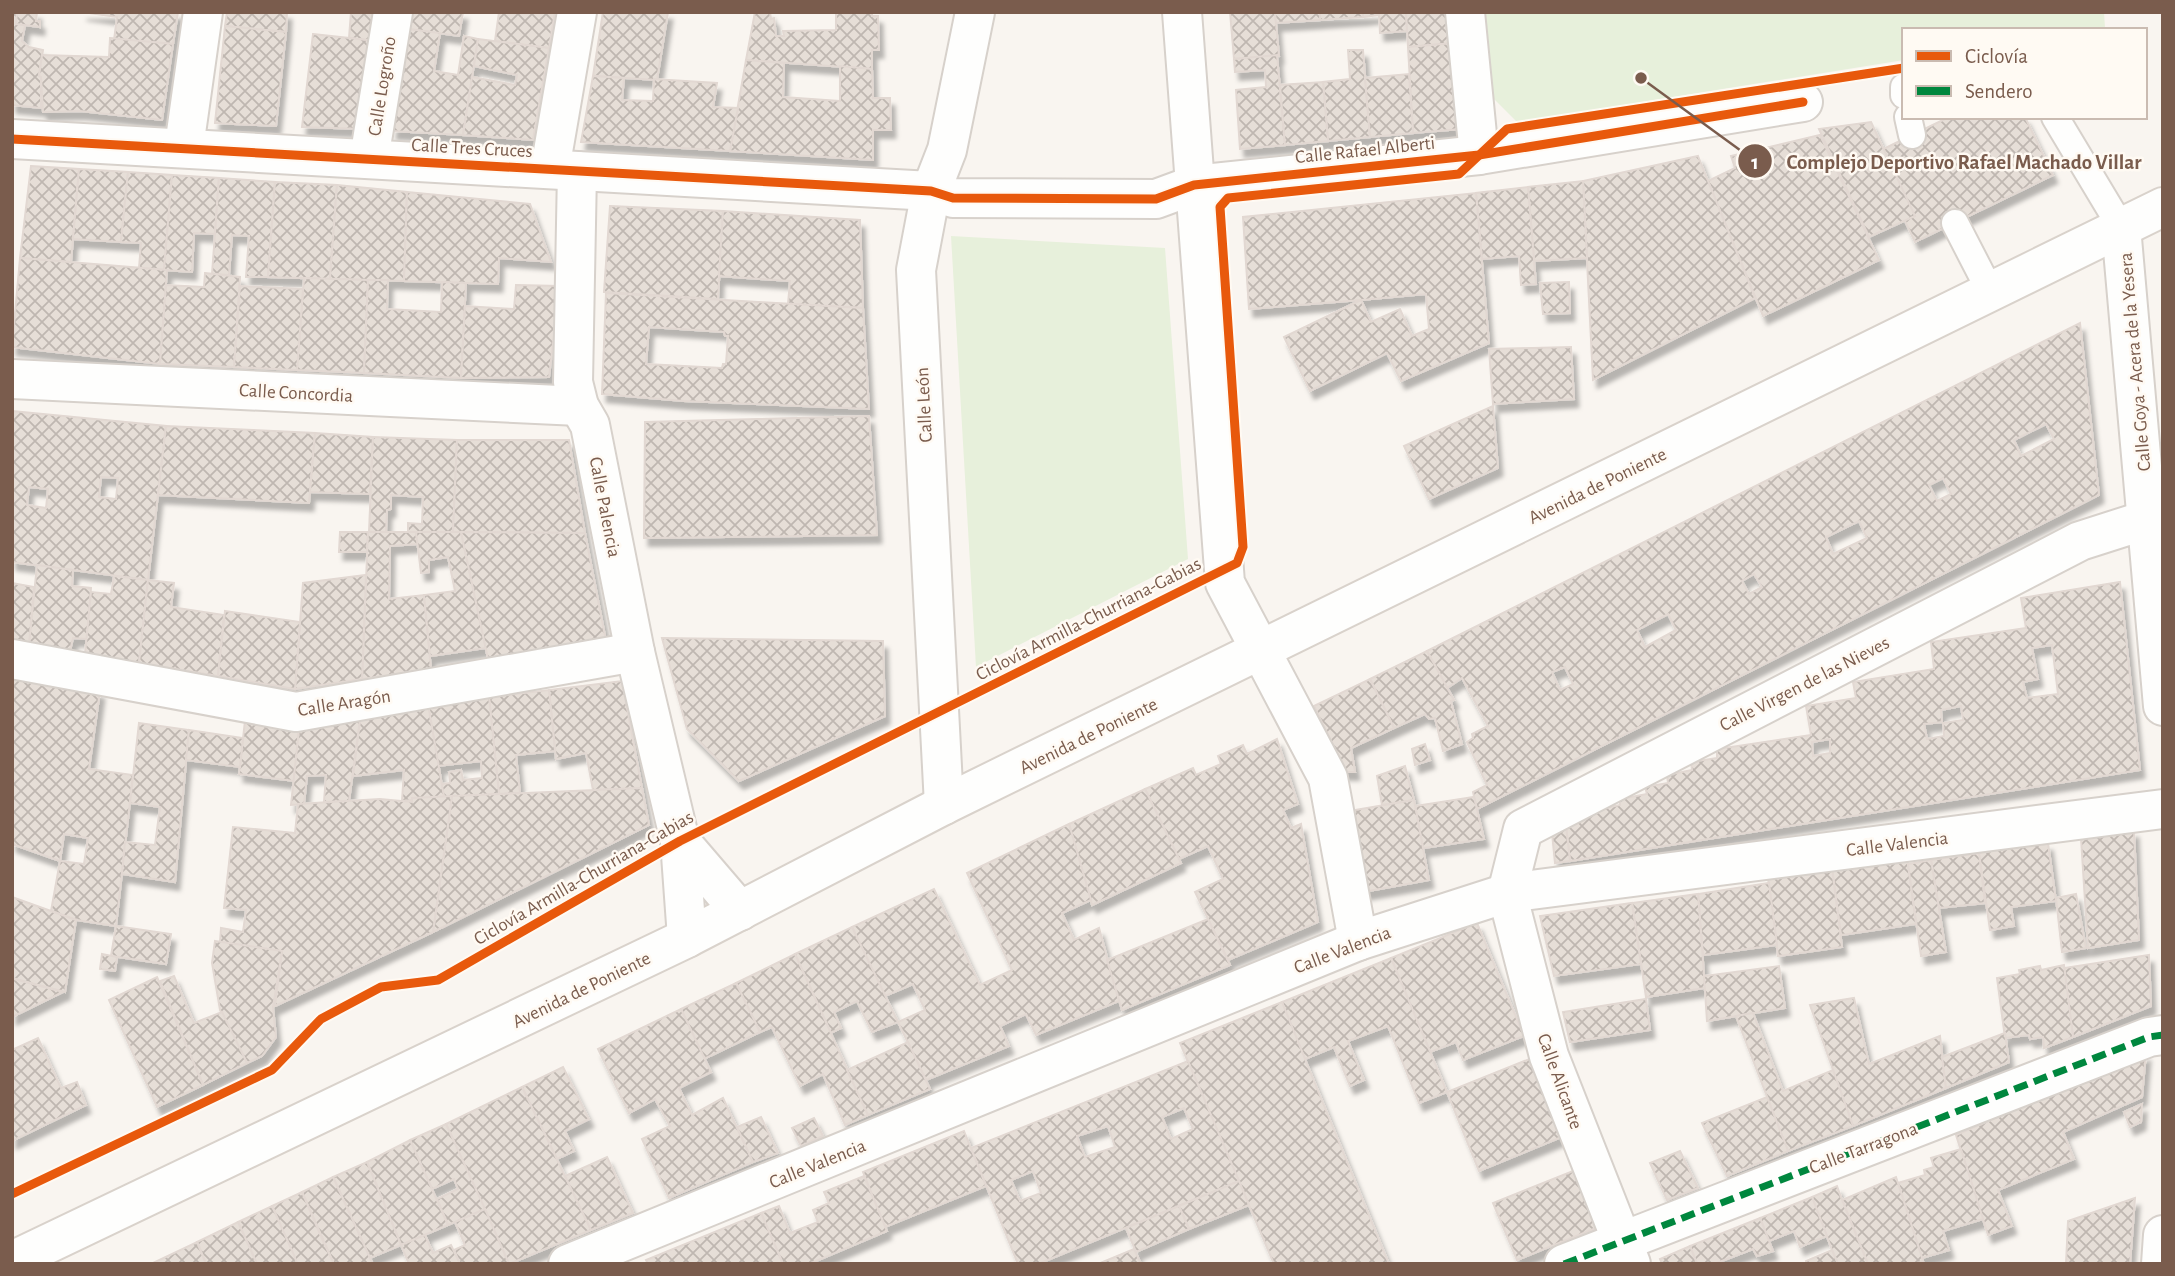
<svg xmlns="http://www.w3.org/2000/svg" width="2175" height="1276" viewBox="0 0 2175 1276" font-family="'Alegreya Sans',sans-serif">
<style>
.park{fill:#e7f0db}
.building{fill:url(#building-cross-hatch);stroke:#e2d8d2;stroke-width:2;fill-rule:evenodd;filter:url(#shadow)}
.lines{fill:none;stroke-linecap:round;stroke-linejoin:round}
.lane-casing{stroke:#d7d1cb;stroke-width:30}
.street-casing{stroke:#d7d1cb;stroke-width:42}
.secondary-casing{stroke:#d9d2cb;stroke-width:42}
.lane{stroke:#fefefd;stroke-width:26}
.street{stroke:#fefefd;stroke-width:38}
.secondary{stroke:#fefefd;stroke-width:38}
.quiet{stroke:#00873e;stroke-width:7;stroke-dasharray:14 7;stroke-linecap:butt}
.cycleway-casing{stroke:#fffaf3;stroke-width:13}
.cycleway{stroke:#e8590c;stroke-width:9}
.labels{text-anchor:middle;stroke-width:5;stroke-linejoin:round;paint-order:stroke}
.street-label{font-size:19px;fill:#7a5c4d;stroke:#fffaf3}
.leader{fill:none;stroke:#7a5c4d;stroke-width:2.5}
.callout-dot{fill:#7a5c4d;stroke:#fffaf3;stroke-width:2.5}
.mark-label{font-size:21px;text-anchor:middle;font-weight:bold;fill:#fff}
.callout-label{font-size:21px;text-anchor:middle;font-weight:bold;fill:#7a5c4d;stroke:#fffaf3;stroke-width:5;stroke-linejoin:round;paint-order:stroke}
</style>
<defs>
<pattern id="building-cross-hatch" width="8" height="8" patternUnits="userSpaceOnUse" patternTransform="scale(1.75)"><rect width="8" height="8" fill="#e6ded7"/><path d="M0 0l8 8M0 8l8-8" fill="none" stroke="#bfb7b1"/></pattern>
<filter id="shadow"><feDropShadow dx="4.5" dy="8" stdDeviation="2" flood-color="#0004"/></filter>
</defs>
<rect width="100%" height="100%" fill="#f9f5f0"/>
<g class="park">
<polygon points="1482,12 2104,12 2105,28 1904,30 1904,60 1517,122 1490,95"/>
<polygon points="951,236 1165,248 1188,559 976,667"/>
</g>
<g class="building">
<polygon points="12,12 17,12 16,24 25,25 22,41 29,47 43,50 39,76 41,77 41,108 12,105"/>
<polygon points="17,12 37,12 36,21 40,21 40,27 16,24"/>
<polygon points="82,12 178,12 173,44 114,40 117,17"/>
<polygon points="227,12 287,12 286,32 225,26"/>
<polygon points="351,12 380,12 376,41 349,38"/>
<polygon points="411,12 463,12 459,36 408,29"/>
<polygon points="499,12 555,12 549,48 495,41"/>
<polygon points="603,12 668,12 657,80 593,76"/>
<polygon points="755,12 770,12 771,19 774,18 776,36 784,36 783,31 836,30 836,12 872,12 872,16 878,16 879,50 872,50 872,69 746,60"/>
<polygon points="1230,12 1275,12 1279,56 1234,59"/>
<polygon points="1275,12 1320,12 1320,20 1276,23"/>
<polygon points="1320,12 1363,12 1363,17 1320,20"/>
<polygon points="1363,12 1406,12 1407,31 1380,33 1379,15 1363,17"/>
<polygon points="1406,12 1451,12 1454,43 1408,47"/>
<polygon points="225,26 286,32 276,126 215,123"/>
<polygon points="408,29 440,33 434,71 458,75 464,36 478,39 463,135 392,131"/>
<polygon points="313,34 376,41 363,129 302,127"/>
<polygon points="110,38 173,44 162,120 80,111 43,112 41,77 39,76 42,55 109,57"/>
<polygon points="478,39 549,48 533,140 463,135 472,77 515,85 517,75 474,66"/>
<polygon points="1454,43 1461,129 1413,133 1408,47"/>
<polygon points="1348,50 1363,50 1370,137 1328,141 1323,82 1350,79"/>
<polygon points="1277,55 1285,145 1240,149 1236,90 1266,87 1265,70 1235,72 1234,59"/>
<polygon points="746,60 784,63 783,97 840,101 840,66 872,69 873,98 890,98 891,130 873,130 873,160 730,151"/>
<polygon points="1409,74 1413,133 1370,137 1365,78"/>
<polygon points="593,76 624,78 622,100 653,101 654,79 717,83 713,107 738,108 730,151 581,142"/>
<polygon points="1323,82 1328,141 1285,145 1280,85"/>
<polygon points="1949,117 2025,117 2053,175 1915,242 1873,154"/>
<polygon points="1871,122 1915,216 1869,237 1819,129"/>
<polygon points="1820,135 1879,260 1763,316 1708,181 1735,168 1731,156"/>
<polygon points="1698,156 1755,298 1593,380 1583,181"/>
<polygon points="31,166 79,169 71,262 20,258"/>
<polygon points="79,169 128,172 121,242 73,239"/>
<polygon points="128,172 172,175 164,270 139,268 141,243 121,242"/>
<polygon points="172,175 219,178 215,234 194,233 192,272 164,270"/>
<polygon points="219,178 275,182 268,277 246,277 249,236 232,235 229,275 212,274"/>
<polygon points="1583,181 1587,258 1534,261 1528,187"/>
<polygon points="275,182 337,185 330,279 268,277"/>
<polygon points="337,185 407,192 404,281 330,279"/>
<polygon points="1528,187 1536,284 1521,285 1519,256 1482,259 1476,193"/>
<polygon points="407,192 530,204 551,262 499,258 498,284 404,281"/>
<path d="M 1476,193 L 1489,343 L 1401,381 L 1387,353 L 1310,391 L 1284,337 L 1361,300 L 1249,309 L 1243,217 ZM 1426,294 L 1429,329 L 1412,336 L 1400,309 L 1371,322 L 1361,300 Z"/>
<polygon points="610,206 723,211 718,299 604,292"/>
<polygon points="723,211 860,220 863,308 788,304 790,281 719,276"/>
<polygon points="20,258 167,270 160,364 12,347"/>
<polygon points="205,273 240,277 234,367 160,364 166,285 204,287"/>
<polygon points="304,278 368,280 364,373 297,370"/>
<polygon points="368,280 388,280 387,309 441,312 442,282 466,283 461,378 364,373"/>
<polygon points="1569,282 1570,313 1543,314 1540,283"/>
<polygon points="516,285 560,286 549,377 461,378 465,306 514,309"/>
<polygon points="240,286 303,289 297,370 234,367"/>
<path d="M 606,293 L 863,308 L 869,409 L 684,401 L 602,394 ZM 649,327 L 724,332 L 725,336 L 728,336 L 726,364 L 723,364 L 722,368 L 646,364 Z"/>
<path d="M 2080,323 L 2099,495 L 1477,809 L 1473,792 L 1487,785 L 1467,742 L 1473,738 L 1472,734 L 1488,726 L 1462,678 L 1447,688 L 1427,651 ZM 2046,424 L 2054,439 L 2021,456 L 2014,440 ZM 1943,478 L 1951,494 L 1937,501 L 1929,485 ZM 1859,521 L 1867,538 L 1833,554 L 1826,537 ZM 1754,574 L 1762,587 L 1749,594 L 1742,581 ZM 1668,614 L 1676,630 L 1645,647 L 1637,630 ZM 1565,667 L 1573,684 L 1560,690 L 1552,672 Z"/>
<polygon points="1571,347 1574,399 1493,404 1489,349"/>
<polygon points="1493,406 1498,468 1429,499 1404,446"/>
<path d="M 12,411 L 166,426 L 148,580 L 12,562 ZM 101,477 L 118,478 L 116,499 L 99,497 ZM 29,487 L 48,489 L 46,508 L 27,505 Z"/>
<polygon points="869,416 877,535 644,538 645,422"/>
<polygon points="166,426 315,433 309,503 158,495"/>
<polygon points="315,433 373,437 370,494 310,492"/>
<polygon points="373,437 457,440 453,532 408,532 408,523 422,524 423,497 391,495 391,509 387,510 386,532 369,532"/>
<polygon points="457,440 569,440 585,533 453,532"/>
<polygon points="340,532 368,532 367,552 339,552"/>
<polygon points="368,532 416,532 418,544 390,546 389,599 424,595 431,669 362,679"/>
<polygon points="416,532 461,532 486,648 430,656 424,595 455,591 448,557 429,560 429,572 421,573"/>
<polygon points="461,532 585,533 606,641 488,659"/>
<polygon points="37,565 73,570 72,586 91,588 87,639 73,638 70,651 29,645"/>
<polygon points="366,575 362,679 295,689 303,583"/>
<polygon points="114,576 148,580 139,663 85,654 91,592 111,594"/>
<polygon points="148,580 174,583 171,607 224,615 218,676 139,663"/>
<path d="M 2120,582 L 2140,770 L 1570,861 L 1566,826 L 1596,810 L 1620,805 L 1620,799 L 1647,794 L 1645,787 L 1668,783 L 1667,775 L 1692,770 L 1691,762 L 1717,758 L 1717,749 L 1811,735 L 1806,706 L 1856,698 L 1853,682 L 1934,669 L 1931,642 L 2026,628 L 2021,598 ZM 2052,645 L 2058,694 L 2027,698 L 2023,682 L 2038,679 L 2032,648 ZM 1961,706 L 1963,720 L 1943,723 L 1944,736 L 1927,739 L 1924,724 L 1942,722 L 1941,710 ZM 1830,739 L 1830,753 L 1813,756 L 1812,742 Z"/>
<polygon points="12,583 34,587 29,645 12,641"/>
<polygon points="225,611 300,622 295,689 218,676"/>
<polygon points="662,638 883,641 885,716 739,781 687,729"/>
<polygon points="1427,651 1454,700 1451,701 1462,744 1443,751 1435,718 1429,719 1425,714 1394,728 1370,679"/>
<path d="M 12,679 L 100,691 L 89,769 L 133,775 L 116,926 L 77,920 L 51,911 L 60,861 L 12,844 ZM 64,834 L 88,838 L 84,864 L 60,861 Z"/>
<polygon points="1370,679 1394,728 1351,748 1355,772 1341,772 1337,753 1314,706"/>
<polygon points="622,681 642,788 593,790 586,753 556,759 549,690"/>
<polygon points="549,690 555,751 516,755 520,793 499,794 489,697"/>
<polygon points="489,697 499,794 444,797 441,784 450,783 449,772 461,770 463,780 482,778 481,761 438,766 428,704"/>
<polygon points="428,704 444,797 402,801 404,770 353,776 361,712"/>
<polygon points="246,712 300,720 294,781 239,774"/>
<polygon points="361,712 349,801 324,802 326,775 307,776 304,804 291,805 300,720"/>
<polygon points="139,723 189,730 175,882 122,874 125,842 155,845 160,807 130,803"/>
<polygon points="189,730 243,738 240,767 186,760"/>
<polygon points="1277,739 1298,804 1283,810 1291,828 1301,824 1318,922 1228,960 1195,892 1223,879 1208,846 1179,859 1145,789 1193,768 1196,775 1221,764 1218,756 1243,745 1247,754"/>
<polygon points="1425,744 1430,760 1415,765 1412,749"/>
<polygon points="1405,766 1414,800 1382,805 1377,776"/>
<polygon points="642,788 649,825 433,932 452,796"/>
<polygon points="1145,789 1181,863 1092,905 1069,824"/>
<polygon points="452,796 433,932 275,1006 282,951 220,942 221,928 243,932 246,910 224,908 233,827 295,833 298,804 380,799 412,802 412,798"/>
<polygon points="1474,797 1484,839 1423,848 1415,806"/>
<polygon points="1414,800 1429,880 1363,892 1349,811"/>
<polygon points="1069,824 1091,900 1062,913 1074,940 1099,928 1119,1001 1036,1035 1026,1014 1000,1026 1009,1046 926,1080 898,1022 925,1010 913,984 885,996 852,927 934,889 980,985 1012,970 967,873"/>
<polygon points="1566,826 1570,861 1555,863 1552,833"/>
<polygon points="2134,830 2139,940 2088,948 2081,838"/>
<polygon points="2048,843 2056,901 2011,907 2014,926 1990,930 1979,853"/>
<polygon points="1979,853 1985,903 1939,908 1931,860"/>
<polygon points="1907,857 1916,924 1841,935 1832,868"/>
<polygon points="1931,860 1946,952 1921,956 1908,864"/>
<polygon points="1832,868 1842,947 1778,956 1768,878"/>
<polygon points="1769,883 1777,945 1703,955 1698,894"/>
<polygon points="1698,894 1705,988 1646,997 1632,903"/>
<polygon points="2076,894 2086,948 2062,952 2056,898"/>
<polygon points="12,897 76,920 65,992 12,978"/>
<polygon points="1632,903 1641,964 1554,976 1540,916"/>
<polygon points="1208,919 1230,965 1122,1010 1107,960"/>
<polygon points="1477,923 1524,1036 1463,1060 1456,1042 1430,1052 1391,958"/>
<polygon points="116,926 171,934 166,964 111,956"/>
<polygon points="852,927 898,1022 872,1032 857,1001 834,1012 841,1028 831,1033 795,954"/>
<polygon points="215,941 282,951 273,1007 276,1037 262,1056 247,1063 220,1010 212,963"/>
<polygon points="102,954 117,957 115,971 100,969"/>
<polygon points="795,954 868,1115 845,1125 823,1074 800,1086 772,1027 760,1032 736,983"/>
<polygon points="2149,955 2151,1006 2073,1037 2064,968"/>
<polygon points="1391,958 1447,1092 1419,1103 1388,1026 1348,1041 1364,1080 1350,1086 1334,1047 1305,1059 1282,1002"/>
<polygon points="2064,965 2073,1037 2044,1048 2043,1037 2030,1039 2029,1035 2005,1038 1997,978 2020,974 2019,970 2040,966 2041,970"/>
<polygon points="1779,966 1785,1008 1707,1021 1704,976"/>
<polygon points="174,976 194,1023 222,1012 247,1063 203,1085 160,981"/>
<polygon points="157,977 203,1085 157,1107 109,1000"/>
<polygon points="12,978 14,979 63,992 12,1017"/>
<polygon points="736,983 760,1032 704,1059 681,1009"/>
<polygon points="1854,998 1869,1064 1940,1036 1946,1088 1853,1126 1810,1005"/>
<polygon points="1646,999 1650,1030 1570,1042 1563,1012"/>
<polygon points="1282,1002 1305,1059 1389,1264 1274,1264 1180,1043"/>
<polygon points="681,1009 711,1072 679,1088 692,1115 723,1098 753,1162 669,1198 642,1139 670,1126 655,1099 629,1113 598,1049"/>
<polygon points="1753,1013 1783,1091 1833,1070 1853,1126 1788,1151 1736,1016"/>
<polygon points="2005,1033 2009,1062 1946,1088 1942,1057"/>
<polygon points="38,1038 61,1088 77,1082 86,1105 12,1141 12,1050"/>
<polygon points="908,1042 930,1089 868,1115 847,1070"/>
<polygon points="2146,1053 2142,1097 2063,1132 2074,1159 1998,1190 2012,1226 1988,1235 1956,1135"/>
<polygon points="1532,1058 1564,1136 1479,1171 1447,1092"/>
<path d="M 1188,1061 L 1239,1181 L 1038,1264 L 1018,1264 L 971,1148 ZM 1184,1108 L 1193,1129 L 1171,1139 L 1162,1117 ZM 1108,1126 L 1115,1147 L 1085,1157 L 1077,1136 ZM 1033,1171 L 1041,1193 L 1020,1201 L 1011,1180 Z"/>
<polygon points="563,1067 589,1119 565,1131 574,1151 557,1159 522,1087"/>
<polygon points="522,1087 591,1230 509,1264 446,1124"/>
<polygon points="1767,1097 1788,1151 1727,1176 1702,1123"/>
<polygon points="2142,1104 2141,1122 2130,1127 2124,1112"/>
<polygon points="761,1117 778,1153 753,1162 737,1127"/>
<polygon points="814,1118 823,1136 801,1146 792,1128"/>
<polygon points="446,1124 485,1209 448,1225 437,1199 458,1189 454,1179 432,1189 410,1140"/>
<polygon points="964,1131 986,1186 885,1227 863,1172"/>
<polygon points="410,1140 448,1225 401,1245 367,1162"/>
<polygon points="1961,1149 1983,1219 1943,1231 1949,1250 1922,1258 1898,1183 1925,1175 1924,1170 1934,1167 1931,1158"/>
<polygon points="1680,1151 1698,1188 1667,1200 1650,1163"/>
<polygon points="607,1157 633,1213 591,1230 565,1176"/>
<polygon points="367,1162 401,1245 370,1258 333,1177"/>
<polygon points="1578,1169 1601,1226 1517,1260 1493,1203"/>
<polygon points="864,1176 887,1231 809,1264 783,1264 761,1213 779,1206 790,1233 818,1222 813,1210 829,1203 824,1192"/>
<polygon points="333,1177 370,1258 373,1264 334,1264 302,1192"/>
<polygon points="1896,1177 1923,1261 1916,1264 1868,1264 1842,1200"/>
<polygon points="1239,1181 1249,1205 1189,1229 1179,1206"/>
<polygon points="1837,1186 1842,1200 1868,1264 1838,1264 1832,1250 1812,1197"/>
<polygon points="302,1192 323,1241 334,1264 297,1264 272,1206"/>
<polygon points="1812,1197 1827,1236 1800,1247 1794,1231 1769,1241 1760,1218"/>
<polygon points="2135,1198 2130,1264 2066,1264 2068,1221"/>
<polygon points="272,1206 294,1255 297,1264 257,1264 238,1222"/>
<polygon points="1179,1206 1189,1229 1136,1252 1126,1228"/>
<polygon points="485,1209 509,1264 460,1264 454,1250 465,1245 455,1222"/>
<polygon points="761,1213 783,1264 648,1264 646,1260"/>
<polygon points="1760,1218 1773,1251 1757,1256 1753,1249 1714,1264 1697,1264 1690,1246"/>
<polygon points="238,1222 257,1264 206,1264 197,1242"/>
<polygon points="425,1235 433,1253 451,1245 460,1264 409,1264 401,1245"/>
<polygon points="197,1242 206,1264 151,1264"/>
<polygon points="1690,1246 1697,1264 1662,1264 1660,1259"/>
<polygon points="1134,1249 1141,1264 1098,1264"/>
<polygon points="1832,1250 1838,1264 1807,1264 1806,1261"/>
</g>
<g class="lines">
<g class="lane-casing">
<g id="lane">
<polyline points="1904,87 1904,95"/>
<polyline points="1908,117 1912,135"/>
<polyline points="2055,117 2121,227"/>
<polyline points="1955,223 1990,291"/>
</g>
</g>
<g class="street-casing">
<g id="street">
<polyline points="1182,12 1225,583 1328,778 1358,941"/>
<polyline points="1465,12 1479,155"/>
<polyline points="12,139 931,191 953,198 1156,199 1194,185 1479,155 1803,102"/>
<polyline points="184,147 203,12"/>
<polyline points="369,159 393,12"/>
<polyline points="550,169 577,12"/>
<polyline points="577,171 573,382 579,406 590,425 635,652 680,841 687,938"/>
<polyline points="2121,227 2163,706"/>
<polyline points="12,379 579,406"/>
<polyline points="12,659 296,712 635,652"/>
<polyline points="944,805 916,270 931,191 947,150 975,12"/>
<polyline points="680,841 740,911"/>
<polyline points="568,1264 1358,941 1507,893 2163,809"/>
<polyline points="1564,1264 2149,1037 2163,1035"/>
<polyline points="1631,1264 1549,1056 1507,893 1523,829 2080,541 2149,519"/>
<polyline points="2161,1264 2163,1235"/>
</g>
</g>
<g class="secondary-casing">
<polyline id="secondary" points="12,1261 687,938 944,805 2163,207"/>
</g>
<use href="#lane" class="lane"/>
<use href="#street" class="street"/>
<use href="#secondary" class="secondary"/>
<polyline class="quiet" points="1564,1264 2149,1037 2163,1035"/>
<g class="cycleway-casing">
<g id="cycleway">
<polyline points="12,139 931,191 953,198 1156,199 1194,185 1479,155 1803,102"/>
<polyline points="12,1194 272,1070 321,1019 381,987 438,980 680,841 1237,563 1243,547 1220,207 1228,198 1459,174 1507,129 1904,68"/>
</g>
</g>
<use href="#cycleway" class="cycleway"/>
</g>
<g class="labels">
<g class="street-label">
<text transform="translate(381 86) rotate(-81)" y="7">Calle Logroño</text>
<text transform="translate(472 147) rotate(3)" y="7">Calle Tres Cruces</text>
<text transform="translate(1365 149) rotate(-6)" y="7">Calle Rafael Alberti</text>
<text transform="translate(2134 362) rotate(-95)" y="7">Calle Goya - Acera de la Yesera</text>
<text transform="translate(296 392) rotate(3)" y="7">Calle Concordia</text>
<text transform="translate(923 405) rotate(-93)" y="7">Calle León</text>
<text transform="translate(1597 485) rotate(-26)" y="7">Avenida de Poniente</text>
<text transform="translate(606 507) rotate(79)" y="7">Calle Palencia</text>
<text transform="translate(1088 618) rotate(-27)" y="7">Ciclovía Armilla-Churriana-Gabias</text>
<text transform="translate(1804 683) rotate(-27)" y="7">Calle Virgen de las Nieves</text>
<text transform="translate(344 702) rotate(-9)" y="7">Calle Aragón</text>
<text transform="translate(1088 735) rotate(-26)" y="7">Avenida de Poniente</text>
<text transform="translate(1897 843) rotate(-7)" y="7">Calle Valencia</text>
<text transform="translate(583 877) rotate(-30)" y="7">Ciclovía Armilla-Churriana-Gabias</text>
<text transform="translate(1342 949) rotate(-21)" y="7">Calle Valencia</text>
<text transform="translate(581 989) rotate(-26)" y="7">Avenida de Poniente</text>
<text transform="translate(1561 1081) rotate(70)" y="7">Calle Alicante</text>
<text transform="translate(1863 1147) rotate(-21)" y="7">Calle Tarragona</text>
<text transform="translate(817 1163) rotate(-22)" y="7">Calle Valencia</text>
</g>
</g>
<path class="leader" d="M1641 78L1755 161"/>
<g class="callout-dot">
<circle cx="1641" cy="78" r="7"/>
<circle cx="1755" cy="161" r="18"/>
</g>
<g class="mark-label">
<text x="1755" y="169">1</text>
</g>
<g class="callout-label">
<text x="1964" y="169">Complejo Deportivo Rafael Machado Villar</text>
</g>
<rect width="2175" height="1276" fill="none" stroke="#7a5c4d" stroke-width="28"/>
<rect x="1902" y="28" width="245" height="91" fill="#fffaf3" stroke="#cabbb1" stroke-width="2"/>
<rect x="1916" y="51" width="35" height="10" fill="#e8590c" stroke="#cabbb1" stroke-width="2"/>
<text x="1965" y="63" font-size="21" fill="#7a5c4d">Ciclovía</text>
<rect x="1916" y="86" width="35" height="10" fill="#00873e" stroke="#cabbb1" stroke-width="2"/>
<text x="1965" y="98" font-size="21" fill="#7a5c4d">Sendero</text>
</svg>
